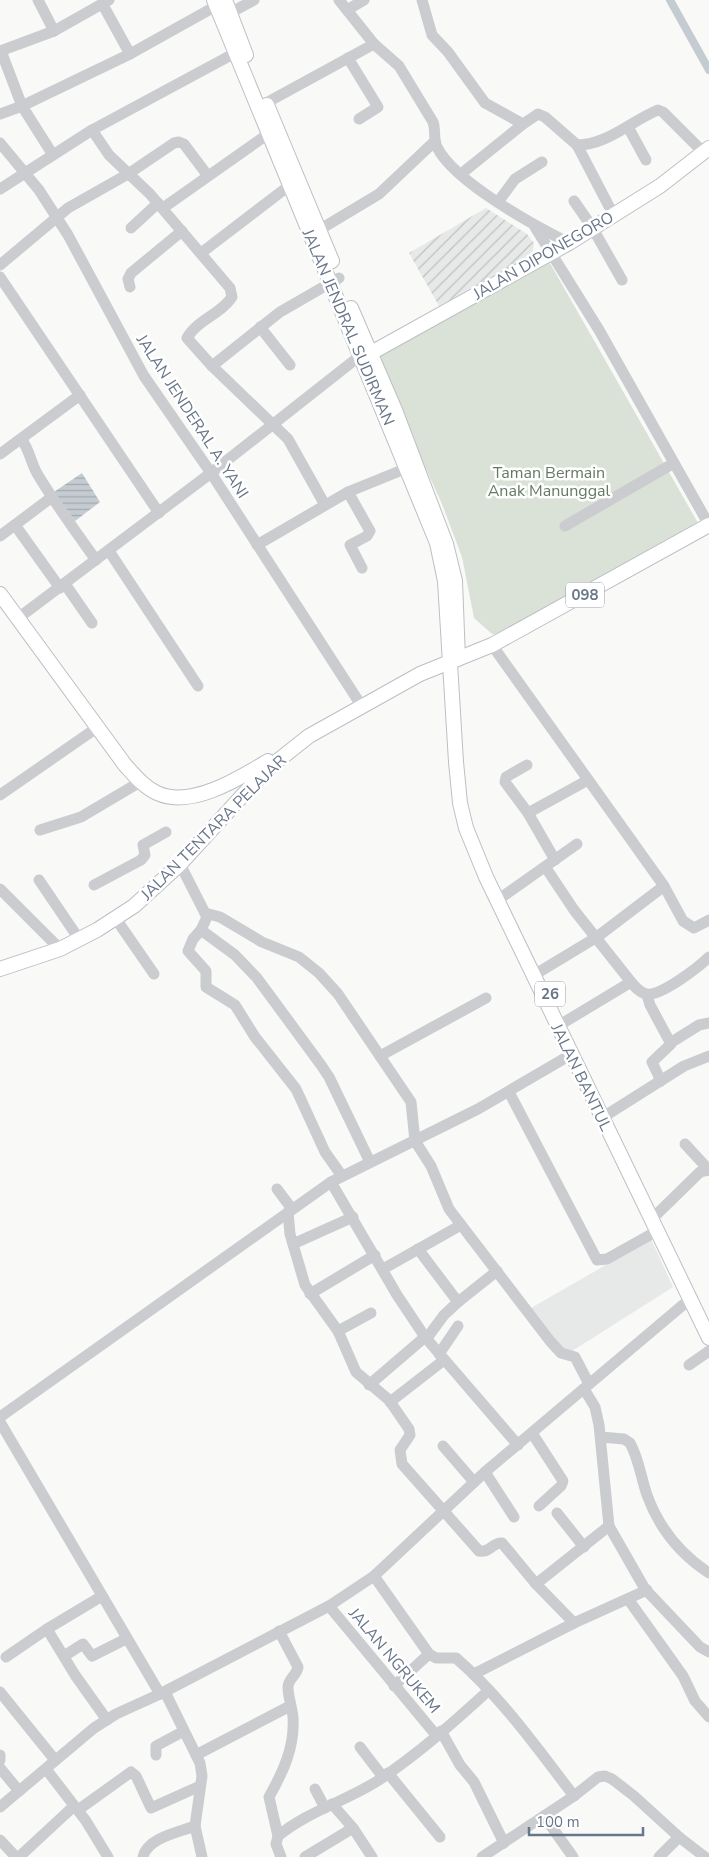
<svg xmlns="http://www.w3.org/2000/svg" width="709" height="1857" viewBox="0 0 709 1857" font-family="'Nunito Sans',sans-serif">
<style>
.built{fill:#e7e8e8}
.industrial{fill:url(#industrial-furrows)}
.green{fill:#dae2d8}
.water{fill:url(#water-rules)}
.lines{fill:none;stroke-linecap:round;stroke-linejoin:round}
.canal{stroke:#c4ccd2;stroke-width:8}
.major-casing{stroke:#bcbfc4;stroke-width:16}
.minor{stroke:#caccd0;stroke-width:11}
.major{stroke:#fff;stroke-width:14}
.labels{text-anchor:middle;stroke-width:5;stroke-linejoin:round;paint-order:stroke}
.shield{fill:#fff;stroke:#959fac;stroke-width:1}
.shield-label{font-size:15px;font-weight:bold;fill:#687689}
.street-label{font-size:16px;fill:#687689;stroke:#fff}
.park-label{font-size:16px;fill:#657a63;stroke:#fff}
</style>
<defs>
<pattern id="industrial-furrows" width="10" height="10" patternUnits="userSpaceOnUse" patternTransform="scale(1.25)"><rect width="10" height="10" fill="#e7e8e8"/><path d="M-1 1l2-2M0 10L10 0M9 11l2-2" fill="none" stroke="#bfc1c2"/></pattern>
<pattern id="water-rules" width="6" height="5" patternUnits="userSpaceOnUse" patternTransform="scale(1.25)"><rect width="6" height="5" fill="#c4ccd2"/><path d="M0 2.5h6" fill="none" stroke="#a3aab0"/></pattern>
</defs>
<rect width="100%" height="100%" fill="#f9f9f7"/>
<polygon class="built" points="651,1239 673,1287 569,1353 564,1353 531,1308"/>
<polygon class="industrial" points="486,208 527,234 534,243 532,255 439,306 409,253"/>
<polygon class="green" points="547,258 698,523 499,634 492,634 474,618 462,557 442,504 373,353"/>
<polygon class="water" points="82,473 100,502 75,521 54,492"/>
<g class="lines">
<polyline class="canal" points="670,0 709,70"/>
<g class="major-casing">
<g id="major">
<polyline points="214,0 437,543 445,581 456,762 460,803 466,828 486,877 709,1338"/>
<polyline points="225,0 246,55"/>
<polyline points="267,105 332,261"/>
<polyline points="351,308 395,410 446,544 455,581 458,659"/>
<polyline points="371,353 569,243 660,186 709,148"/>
<path d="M 0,594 L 125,765 C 135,776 144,787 157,793 C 191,809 240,778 268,761"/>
<polyline points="0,969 60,949 97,930 134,906 180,864 266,770 309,736 420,674 492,645 709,525"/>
</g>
</g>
<g class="minor">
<polyline points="38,0 54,31"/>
<path d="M 339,0 L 374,44 L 399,66 L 433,122 C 436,130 433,139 437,147 C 454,182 535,226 569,243"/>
<polyline points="422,0 432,35 448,52 485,103 523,124"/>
<polyline points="103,5 130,54"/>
<polyline points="347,10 364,0"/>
<polyline points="230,13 254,0"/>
<polyline points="0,51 54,31 109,0"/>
<polyline points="1,51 22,106 53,155"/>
<polyline points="348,58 378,107 359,119"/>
<polyline points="266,103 374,44"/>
<polyline points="0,114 22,106 130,54 216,6"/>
<polyline points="628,127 646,160"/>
<path d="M 92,130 L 109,155 L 150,194 L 230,288 L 232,297 C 221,314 197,320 187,338 L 212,366 L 288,439 L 325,505"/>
<polyline points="0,143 39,190 68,235 144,376 211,473 361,705"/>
<polyline points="577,145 613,214"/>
<path d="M 461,174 L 523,124 L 538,114 L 545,117 L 577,145 C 607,145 631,121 658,110 L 663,112 L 703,152"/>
<polyline points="0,189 92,130 235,53"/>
<polyline points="574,201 592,227 622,280"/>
<polyline points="498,202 515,179 542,162"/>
<polyline points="163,208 268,134"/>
<polyline points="535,227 599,330 709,525"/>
<polyline points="131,228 158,203"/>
<polyline points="319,230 379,194 435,141"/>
<polyline points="201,253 290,185"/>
<polyline points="0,265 68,208 128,174 174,143 179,142 184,144 208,176"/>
<polyline points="0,277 159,513"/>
<polyline points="130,287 128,279 131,273 182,231"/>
<polyline points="260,327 290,365"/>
<polyline points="212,366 280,312 339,278"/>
<path d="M 22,440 C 30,451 31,464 38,475 C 56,505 76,532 96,560"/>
<polyline points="0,454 80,395"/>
<polyline points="348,492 370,531 367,536 350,545 362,568"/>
<polyline points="15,525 60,588"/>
<polyline points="565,526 674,463"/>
<polyline points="0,536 52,497"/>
<polyline points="257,545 348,492 407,468"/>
<polyline points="109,551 198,686"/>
<polyline points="65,584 92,623"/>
<polyline points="17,619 211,473 361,355"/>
<polyline points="492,645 664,886 683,921 694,928 709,920"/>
<polyline points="527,765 506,777 505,782 528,813 555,860"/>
<polyline points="0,795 98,727"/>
<polyline points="528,813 588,780"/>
<polyline points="40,830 81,817 140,782"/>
<polyline points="180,864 207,917 201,930 235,955 257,978 321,1065 329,1077 370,1162"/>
<path d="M 546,868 L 574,910 L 631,982 C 635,987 639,992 646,994 C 660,997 699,967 709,957"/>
<polyline points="39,880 79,939"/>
<polyline points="94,885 141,860 145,855 143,845 166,832"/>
<polyline points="0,889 60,949"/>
<polyline points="502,897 577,844"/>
<polyline points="205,913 220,917 262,942 299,957 319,973 338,994 411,1102 415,1141 431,1166 449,1209 550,1341 561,1353 575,1357 589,1384"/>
<polyline points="116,919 154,974"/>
<polyline points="201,930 193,939 188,951 206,971 206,987 235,1005 255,1037 296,1089 325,1152 342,1176"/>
<polyline points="539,972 597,937 664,886"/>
<polyline points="647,995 650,1005 671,1044 652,1062 661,1081"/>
<polyline points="558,1026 631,982"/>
<polyline points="675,1040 699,1025 709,1023"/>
<polyline points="380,1056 486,998"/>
<polyline points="509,1092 597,1260 607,1259 657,1231"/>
<polyline points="608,1114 684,1066 709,1056"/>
<polyline points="685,1144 709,1170"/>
<polyline points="331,1182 397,1295 425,1337 518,1445"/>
<polyline points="277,1189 292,1209"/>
<path d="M 288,1212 L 290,1234 L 305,1285 L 338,1331 L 356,1372 L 389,1400 L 409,1429 L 410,1435 L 400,1450 L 402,1464 L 479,1551 C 490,1553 493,1542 502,1543 L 536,1584 L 574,1623"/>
<polyline points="657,1214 700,1172 709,1170"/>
<polyline points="293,1244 353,1217"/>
<polyline points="418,1249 458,1302 444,1315 427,1338"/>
<polyline points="383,1269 461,1225"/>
<polyline points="310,1294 375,1255"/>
<polyline points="458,1302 497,1271"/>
<polyline points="338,1331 371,1313"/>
<polyline points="439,1354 458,1326"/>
<polyline points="689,1365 709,1351"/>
<polyline points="369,1385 425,1337"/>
<polyline points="584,1389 595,1407 599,1425 609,1526 645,1589 700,1647 709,1652"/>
<polyline points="390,1402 444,1360"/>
<polyline points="0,1417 331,1182 478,1109 572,1054"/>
<polyline points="0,1422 160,1694"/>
<polyline points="532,1433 563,1481 561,1486 539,1506"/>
<path d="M 601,1437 L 624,1439 L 630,1443 C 639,1459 641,1478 647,1495 C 659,1528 680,1554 709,1573"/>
<polyline points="443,1446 474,1482"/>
<polyline points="485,1472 514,1517"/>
<polyline points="557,1513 584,1547"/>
<path d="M 374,1576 L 429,1654 L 436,1658 L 456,1658 C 502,1698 537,1748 574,1796"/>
<polyline points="536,1584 609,1526"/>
<polyline points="628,1599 683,1676 695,1701 709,1717"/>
<polyline points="329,1606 436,1735"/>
<polyline points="47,1629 102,1596"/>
<path d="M 279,1631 L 298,1667 C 297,1675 288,1679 288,1687 C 288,1697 292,1707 293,1717 C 295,1747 283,1772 269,1797 L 278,1836 L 276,1844 L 281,1857"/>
<polyline points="64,1656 83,1644 92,1656 126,1639"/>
<polyline points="6,1657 47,1629 75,1675 107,1720"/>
<polyline points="474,1674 574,1623 647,1590"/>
<polyline points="394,1686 429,1654"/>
<polyline points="0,1692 55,1760"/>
<polyline points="165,1692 200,1763 202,1776 195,1826 202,1857"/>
<polyline points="441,1731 460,1765 474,1782 504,1843"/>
<polyline points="360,1747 383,1777"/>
<polyline points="0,1755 0,1760"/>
<polyline points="156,1755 156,1746 184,1731"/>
<polyline points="196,1755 290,1706"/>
<polyline points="0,1768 19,1791"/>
<polyline points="46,1769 86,1821 108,1857"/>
<polyline points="388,1773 440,1837"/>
<polyline points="315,1789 325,1808"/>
<polyline points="332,1804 353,1828 372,1857"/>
<polyline points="0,1807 94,1728 116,1714 160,1694 329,1606 374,1576 485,1472 690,1299"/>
<polyline points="78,1810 131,1772 136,1776 151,1808 200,1786"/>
<polyline points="544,1816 573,1857"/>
<path d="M 278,1836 C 308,1811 347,1801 379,1780 C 418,1754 454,1722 489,1690"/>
<polyline points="0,1840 16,1857"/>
<polyline points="19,1857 74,1806"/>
<path d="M 143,1857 C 147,1838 179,1832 195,1826"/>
<polyline points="305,1857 353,1828"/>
<polyline points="482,1857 574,1796 598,1777 605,1776 612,1779 634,1796 679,1837 705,1857"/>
<polyline points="659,1857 679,1837"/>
</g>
<use href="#major" class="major"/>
</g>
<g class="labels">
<g class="shield">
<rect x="566" y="582.5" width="38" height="25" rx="4"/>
<rect x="535" y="981.5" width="30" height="25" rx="4"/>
</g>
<g class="shield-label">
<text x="585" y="600">098</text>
<text x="550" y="999">26</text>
</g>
<g class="street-label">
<text transform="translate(543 255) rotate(-30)" y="6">JALAN DIPONEGORO</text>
<text transform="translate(349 327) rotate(67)" y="6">JALAN JENDRAL SUDIRMAN</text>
<text transform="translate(193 416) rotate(57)" y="6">JALAN JENDERAL A. YANI</text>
<text transform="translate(213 827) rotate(-45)" y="6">JALAN TENTARA PELAJAR</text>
<text transform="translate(582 1077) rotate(64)" y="6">JALAN BANTUL</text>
<text transform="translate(395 1660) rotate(50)" y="6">JALAN NGRUKEM</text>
</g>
<g class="park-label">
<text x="549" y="478">Taman Bermain<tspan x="549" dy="18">Anak Manunggal</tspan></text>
</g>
</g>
<path d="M529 1827v8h114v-8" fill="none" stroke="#687689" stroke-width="2.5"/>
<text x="536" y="1827" font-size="15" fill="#687689" stroke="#ffffff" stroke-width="4" paint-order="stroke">100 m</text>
</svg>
